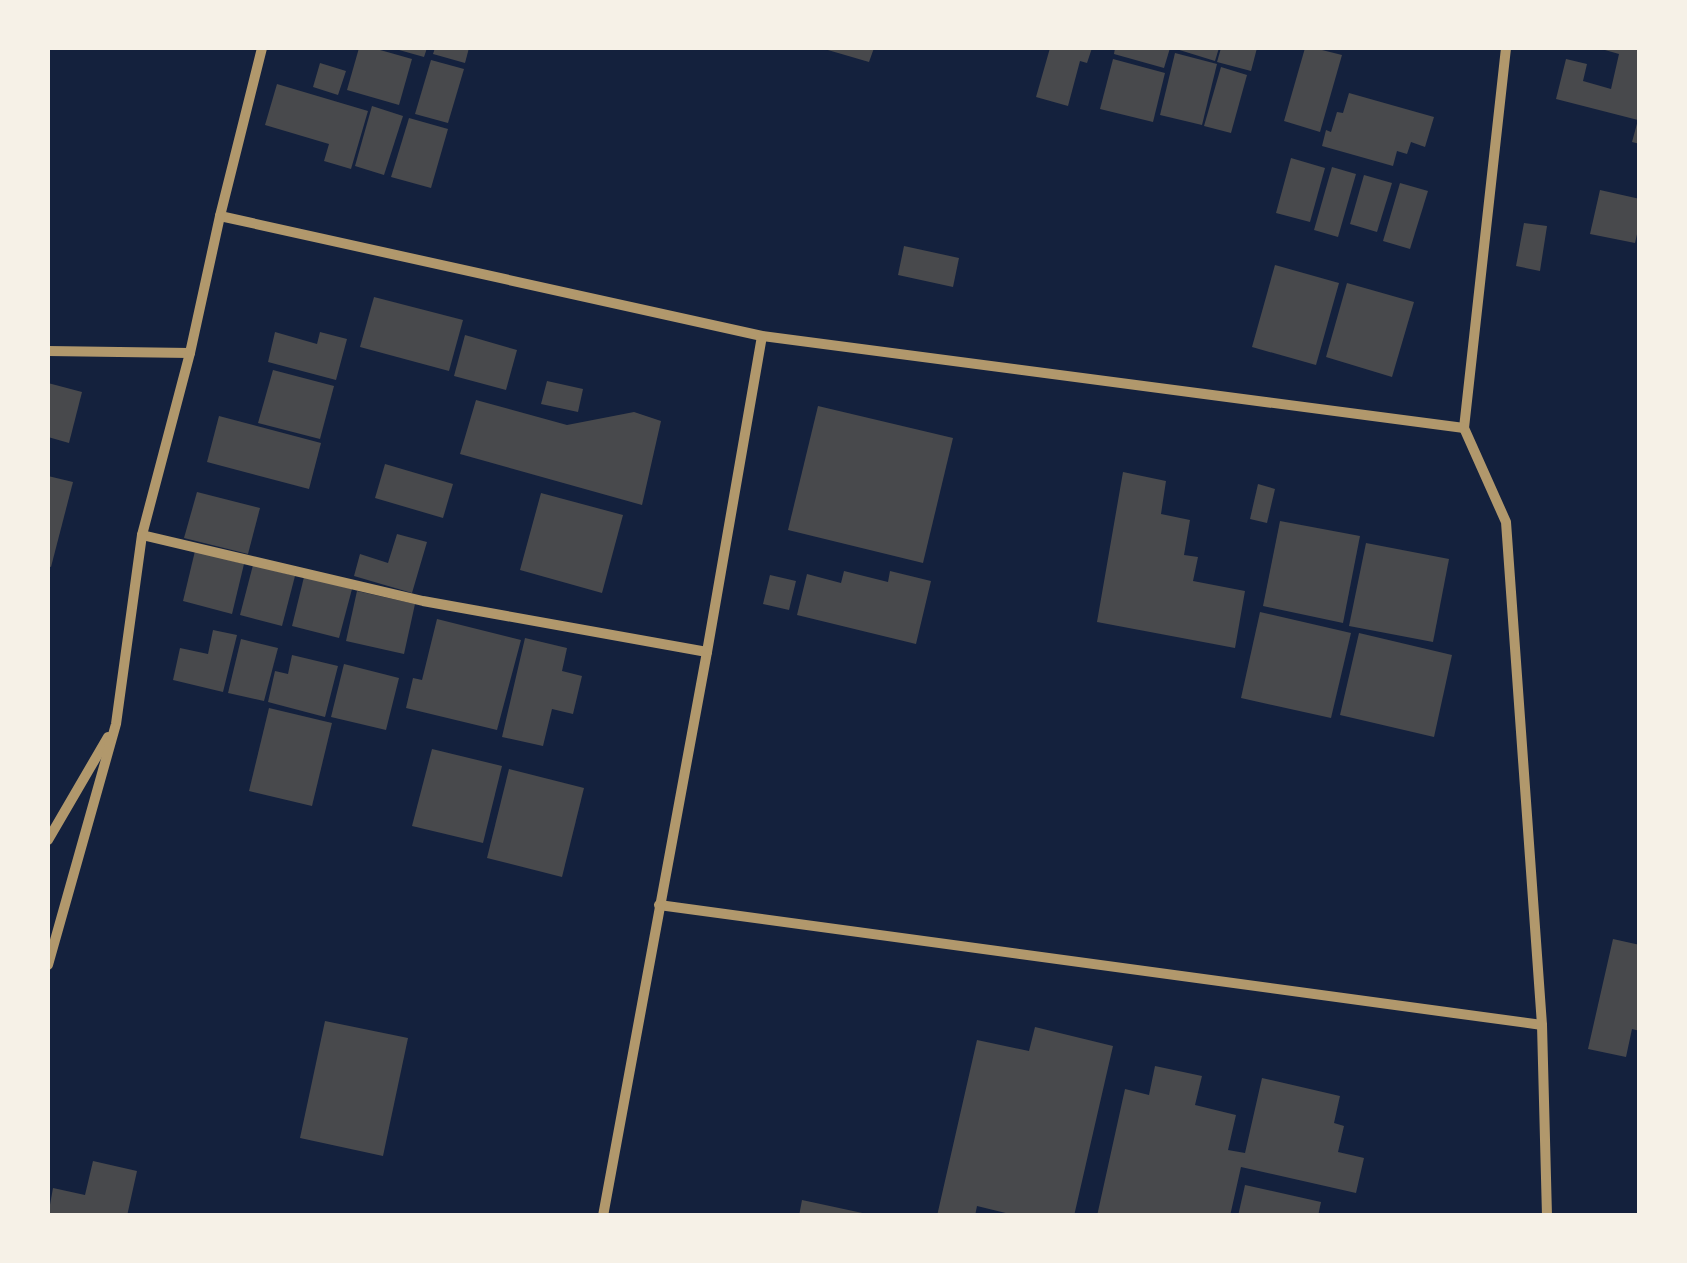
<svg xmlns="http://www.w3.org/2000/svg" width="1687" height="1263" viewBox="0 0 1687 1263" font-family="Arial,sans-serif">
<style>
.building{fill:#48494c}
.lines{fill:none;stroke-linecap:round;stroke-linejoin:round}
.minor{stroke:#b1986c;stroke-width:10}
</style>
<rect width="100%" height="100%" fill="#14213d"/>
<g class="building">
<polygon points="359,48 373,48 412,59 399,105 347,90"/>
<polygon points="392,48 427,48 424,57"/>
<polygon points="435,48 469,48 465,63 433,54"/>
<polygon points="821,48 874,48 869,62"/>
<polygon points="1050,48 1092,48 1087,63 1080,61 1068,106 1036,97"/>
<polygon points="1115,48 1170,48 1164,68 1114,54"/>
<polygon points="1173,48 1219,48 1215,61"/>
<polygon points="1221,48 1257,48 1251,71 1217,62"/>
<polygon points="1305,48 1314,48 1342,55 1320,132 1284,121"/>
<polygon points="1598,48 1640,48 1640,144 1632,142 1638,120 1556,99 1566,59 1587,64 1583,81 1611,89 1619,54"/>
<polygon points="1175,53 1217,64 1202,125 1160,115"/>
<polygon points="1113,59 1165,73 1153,122 1100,109"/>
<polygon points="431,60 464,69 448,123 415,114"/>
<polygon points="320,63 346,71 338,95 313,87"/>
<polygon points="1221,67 1247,75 1231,133 1204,126"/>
<polygon points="277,84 368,111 351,169 324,161 329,144 265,125"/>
<polygon points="1349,93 1434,117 1425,147 1411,142 1407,154 1397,151 1393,166 1322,146 1326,130 1331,132 1337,112 1343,113"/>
<polygon points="372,106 403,116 384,175 355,166"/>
<polygon points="409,118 448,129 431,188 391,177"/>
<polygon points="1291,158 1325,168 1310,222 1276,213"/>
<polygon points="1332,167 1356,174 1338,237 1314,230"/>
<polygon points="1364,175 1392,183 1377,232 1350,224"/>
<polygon points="1400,183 1428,191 1410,249 1383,241"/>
<polygon points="1600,190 1640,199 1640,221 1635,243 1590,234"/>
<polygon points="1524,223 1547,226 1540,271 1516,266"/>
<polygon points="904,246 959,258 953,287 898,275"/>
<polygon points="1275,265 1339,283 1316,365 1252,347"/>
<polygon points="1347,283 1414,302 1392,377 1326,357"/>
<polygon points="374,297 463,320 449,371 360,347"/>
<polygon points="275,332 317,344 320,332 347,339 336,380 268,362"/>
<polygon points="465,335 517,350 506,390 454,376"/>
<polygon points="273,370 334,386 320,439 258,423"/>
<polygon points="547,381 583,389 578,412 541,404"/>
<polygon points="48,383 82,392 69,443 48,437"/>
<polygon points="476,400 567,425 634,412 661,421 642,505 460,454"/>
<polygon points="818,406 953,438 923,563 788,530"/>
<polygon points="219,416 321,443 309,489 207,462"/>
<polygon points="385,464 453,484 443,518 375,498"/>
<polygon points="1123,472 1166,481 1161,514 1190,520 1184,555 1198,557 1193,581 1245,591 1235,648 1097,622"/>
<polygon points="48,476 73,482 51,567 48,566"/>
<polygon points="1258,484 1275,489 1267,523 1250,519"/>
<polygon points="197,492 260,508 248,554 184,538"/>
<polygon points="541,493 623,515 602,593 520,570"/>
<polygon points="1280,521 1360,536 1343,623 1263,606"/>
<polygon points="397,534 427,542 412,593 354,576 360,554 388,563"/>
<polygon points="1366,543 1449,559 1433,642 1349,626"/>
<polygon points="195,551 244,564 232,614 183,601"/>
<polygon points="253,565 295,576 282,626 240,615"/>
<polygon points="844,571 888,582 890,571 931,581 916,644 797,615 807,574 841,583"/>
<polygon points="770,575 796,581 789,610 763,604"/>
<polygon points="304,577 352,589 339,638 292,626"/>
<polygon points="357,591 415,604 404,654 346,641"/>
<polygon points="1260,612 1351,633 1331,718 1241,698"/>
<polygon points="437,619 521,640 497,730 406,708 413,678 422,680"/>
<polygon points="213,630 237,635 223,692 173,680 180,648 208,654"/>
<polygon points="1359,633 1452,655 1434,737 1340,715"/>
<polygon points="525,638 567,648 562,671 582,676 573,714 552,709 543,746 502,737"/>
<polygon points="241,639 278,648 264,701 228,693"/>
<polygon points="292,655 338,666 325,717 268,702 275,671 288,674"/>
<polygon points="344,664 399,678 386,730 331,717"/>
<polygon points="269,708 332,723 312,806 249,791"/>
<polygon points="432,749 502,766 483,843 412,826"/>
<polygon points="509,769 584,788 562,877 487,858"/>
<polygon points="1613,939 1640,945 1640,1031 1632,1029 1626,1057 1588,1049"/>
<polygon points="325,1021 408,1038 383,1156 300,1138"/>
<polygon points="1035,1027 1113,1046 1074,1216 1018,1216 977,1206 975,1216 937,1216 977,1040 1029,1051"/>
<polygon points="1155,1066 1202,1076 1195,1105 1236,1115 1228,1150 1245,1153 1262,1078 1340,1096 1334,1123 1344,1126 1338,1152 1364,1158 1356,1193 1241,1167 1230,1216 1097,1216 1125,1089 1149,1095"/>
<polygon points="93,1161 137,1171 127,1216 48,1216 53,1188 85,1195"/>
<polygon points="1245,1185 1321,1202 1318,1216 1238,1216"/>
<polygon points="802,1200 867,1214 867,1216 799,1216"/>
</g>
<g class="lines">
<g class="minor">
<polyline points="1506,48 1464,428 1506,522 1542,1025 1547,1216"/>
<polyline points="220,216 762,336 1464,428"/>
<polyline points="48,351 190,353"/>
<polyline points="142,535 423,601 707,652"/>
<polyline points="48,840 108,737"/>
<polyline points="659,905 1542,1025"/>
<polyline points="48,965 116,724 142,535 190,353 220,216 262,48"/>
<polyline points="603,1216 707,652 762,336"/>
</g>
</g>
<rect width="1687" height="1263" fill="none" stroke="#f6f1e7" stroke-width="100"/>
</svg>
